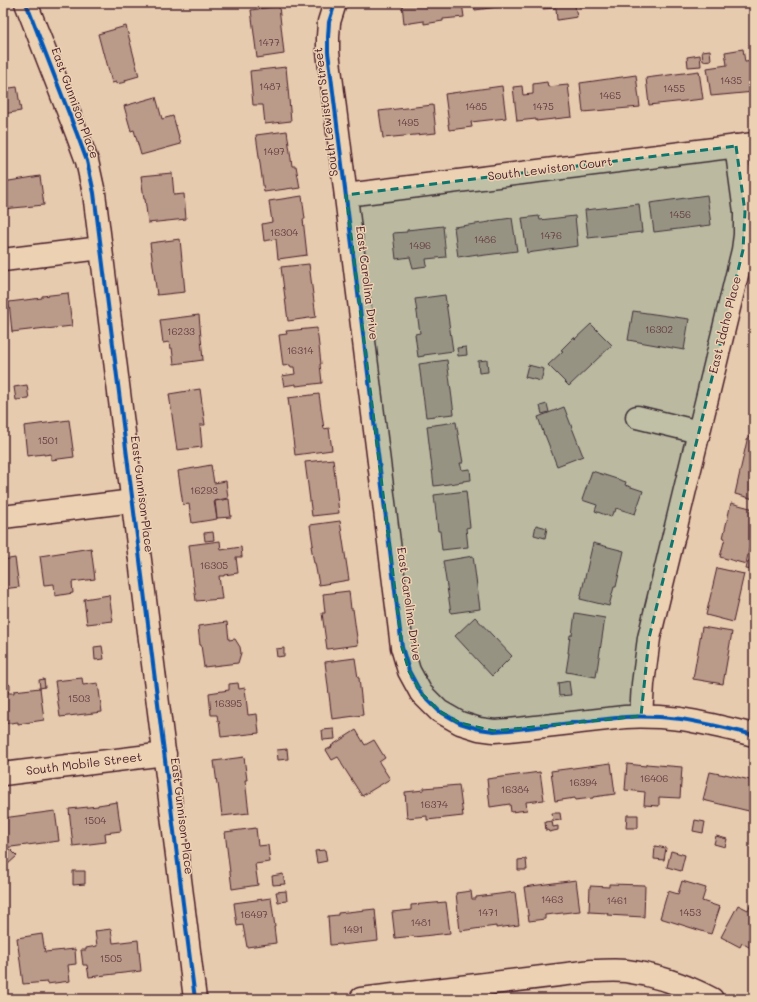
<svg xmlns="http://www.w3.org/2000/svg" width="757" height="1002" viewBox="0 0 757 1002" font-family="Mali,sans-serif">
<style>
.building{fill:#ba9a89;stroke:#4a1f2b}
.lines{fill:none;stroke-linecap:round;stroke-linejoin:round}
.street-casing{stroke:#4a1f2b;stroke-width:25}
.street{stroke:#ecd2b3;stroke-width:22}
.cycleway-casing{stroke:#ecd2b3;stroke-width:6}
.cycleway{stroke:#0057b8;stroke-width:4}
.marked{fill:#0f766e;fill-opacity:0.2;stroke:#0f766e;stroke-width:3;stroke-dasharray:8 5;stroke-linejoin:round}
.labels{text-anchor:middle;stroke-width:3;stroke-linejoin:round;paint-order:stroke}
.number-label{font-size:10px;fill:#663e42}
.street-label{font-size:12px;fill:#4a1f2b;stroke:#ecd2b3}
</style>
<rect width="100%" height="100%" fill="#e6cbae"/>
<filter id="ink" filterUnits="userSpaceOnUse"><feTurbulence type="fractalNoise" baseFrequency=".025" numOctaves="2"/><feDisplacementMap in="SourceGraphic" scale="8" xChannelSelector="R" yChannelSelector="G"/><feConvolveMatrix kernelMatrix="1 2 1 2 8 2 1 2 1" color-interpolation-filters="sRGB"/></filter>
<g filter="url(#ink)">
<g class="building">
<polygon points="402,3 462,3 464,17 443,19 443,21 424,24 424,21 404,24"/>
<polygon points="474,3 529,3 475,10"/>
<polygon points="541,3 597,3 586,4 586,6 579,7 579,5 575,6 577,17 557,20 556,8 542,9"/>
<polygon points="279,6 284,54 257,58 251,10"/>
<polygon points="126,26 139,76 125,80 126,82 116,84 116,82 112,83 104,52 103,53 98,34"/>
<polygon points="3,47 4,47 8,76 3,77"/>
<polygon points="743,49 745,62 754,61 754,92 711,96 707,68 727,65 725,52"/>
<polygon points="710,50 711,60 703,61 702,51"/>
<polygon points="700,55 701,66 688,67 687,57"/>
<polygon points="286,67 291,121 265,124 263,105 253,105 250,71"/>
<polygon points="699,71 703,99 649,105 646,78"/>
<polygon points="636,75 640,107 583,112 580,83"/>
<polygon points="547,82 548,87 568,85 572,117 536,121 536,119 517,121 513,87 522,86 523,95 533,94 533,84"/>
<polygon points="502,86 506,118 471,122 472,127 449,130 448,124 449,124 445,94"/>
<polygon points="17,87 21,111 3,114 3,89"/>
<polygon points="156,97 162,119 173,116 181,144 141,155 134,130 131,131 124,106"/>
<polygon points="433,105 436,133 383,138 379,111"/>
<polygon points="287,131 292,166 296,166 300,188 293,189 293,188 264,192 256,135"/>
<polygon points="172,173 174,195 184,194 186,219 148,223 145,199 144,199 141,176"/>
<polygon points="40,176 44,205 3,209 3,182"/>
<polygon points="707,195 711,225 654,232 650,203"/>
<polygon points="302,196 305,219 303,219 307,255 278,259 276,239 264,241 262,224 272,222 269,201"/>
<polygon points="639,204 642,232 588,238 585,210"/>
<polygon points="539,216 540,220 575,216 578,246 527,253 522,218"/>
<polygon points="512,218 517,251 478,256 478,254 458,257 454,227 490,222 490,221"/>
<polygon points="443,226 446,257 426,259 427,266 413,268 410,257 396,259 393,233 407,232 407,230"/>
<polygon points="180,239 185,292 157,295 150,243"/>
<polygon points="309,264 316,317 288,321 281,267"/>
<polygon points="68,293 72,326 46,329 46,328 12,332 9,302 42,298 42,296"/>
<polygon points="445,295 453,351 424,355 424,356 418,357 415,334 420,333 415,299"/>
<polygon points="633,311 689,319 684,350 628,340"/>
<polygon points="199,315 203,360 174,364 172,348 170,348 169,342 163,343 160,320"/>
<polygon points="591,324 612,345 569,386 548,365 563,351 561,350 574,337 575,339"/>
<polygon points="317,328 321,364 320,364 322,383 296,386 296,384 284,386 282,376 295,374 294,367 291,367 290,365 283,366 279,335 287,334 286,331"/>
<polygon points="466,347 467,355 458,356 457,348"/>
<polygon points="447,360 454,414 426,417 419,364"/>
<polygon points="487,360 488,372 479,373 478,361"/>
<polygon points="528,365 544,369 541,381 525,377"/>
<polygon points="27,385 29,399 16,400 14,387"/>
<polygon points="200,389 205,425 200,425 202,447 177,450 169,394"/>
<polygon points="319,394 324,429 329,428 332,450 295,455 288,398"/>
<polygon points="547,404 549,412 542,414 540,406"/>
<polygon points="564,407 583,456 557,466 545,435 544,435 538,417"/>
<polygon points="69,420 74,457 51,460 51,454 44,455 44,454 27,456 24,426"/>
<polygon points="456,422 463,463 460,463 462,470 470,469 471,480 463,481 463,482 434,486 427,426"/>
<polygon points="748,436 754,437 754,499 735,494"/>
<polygon points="3,449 6,468 3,469"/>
<polygon points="333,459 339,513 312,516 305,462"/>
<polygon points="211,465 214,483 226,481 228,498 214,501 217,519 192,523 189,504 183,505 178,471"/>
<polygon points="592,471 626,482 625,485 643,491 635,514 616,508 615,512 613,512 611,517 595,511 597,505 582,500"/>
<polygon points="466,491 470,527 466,528 468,547 442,550 440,531 438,531 434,495"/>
<polygon points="229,499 231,517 217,518 215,501"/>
<polygon points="731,503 754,509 754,546 750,545 746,564 720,557 725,538 723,538"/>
<polygon points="340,521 349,580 319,585 315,563 314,563 311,546 313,545 310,525"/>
<polygon points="536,525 547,528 545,538 534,535"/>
<polygon points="213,532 214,540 205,541 204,533"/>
<polygon points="220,541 221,550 241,547 242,557 236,557 238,573 224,575 224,576 219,576 222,599 196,601 189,545"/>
<polygon points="593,543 624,551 616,587 614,587 609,606 580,599"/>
<polygon points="91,548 95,579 72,582 73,593 55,596 54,584 44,585 40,556"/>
<polygon points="473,556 480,609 451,613 443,561"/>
<polygon points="15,558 19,587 3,589 3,560"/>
<polygon points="748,561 754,562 753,570 746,569"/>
<polygon points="717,568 744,574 733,622 706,615"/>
<polygon points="349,591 351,609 353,609 358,645 327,649 322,613 325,613 323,594"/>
<polygon points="109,595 113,621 87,624 84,599"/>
<polygon points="575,613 605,618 596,677 566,672 569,653 568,653 570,635 572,635"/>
<polygon points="475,617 512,656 492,676 455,636"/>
<polygon points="227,622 229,640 235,639 240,647 241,653 238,663 204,667 201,645 200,645 198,626"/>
<polygon points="702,627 732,632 723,684 693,679"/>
<polygon points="102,646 104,659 95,660 94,647"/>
<polygon points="284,648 284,656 277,657 276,649"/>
<polygon points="355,658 358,678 359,678 363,715 332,719 325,662"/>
<polygon points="82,678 83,685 98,683 102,712 60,717 55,681"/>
<polygon points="44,679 45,687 40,688 39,680"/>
<polygon points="5,681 10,685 10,690 7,693 14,693 14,691 40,688 44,720 18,724 18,722 3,724 3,682"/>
<polygon points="569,681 571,695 559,696 558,683"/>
<polygon points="238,683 239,689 245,688 248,715 257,714 259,733 221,737 219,721 218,721 217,715 211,715 209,693 229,690 229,684"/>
<polygon points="334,729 335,739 323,740 322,730"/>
<polygon points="356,730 365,745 374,740 385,758 379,762 390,779 362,796 341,763 342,763 338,757 332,760 326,750 332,747 331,746"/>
<polygon points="287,749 288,759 278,760 277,750"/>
<polygon points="244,757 247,780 245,780 249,813 222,816 218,783 217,784 214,761"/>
<polygon points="611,763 615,794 593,797 593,798 575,800 575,798 555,801 551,771"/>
<polygon points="627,764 646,766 646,764 682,767 680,798 659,797 659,806 644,805 645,792 625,790"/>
<polygon points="540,772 544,800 526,802 527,810 511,812 510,804 490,807 487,779"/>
<polygon points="710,772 725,775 725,774 754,781 753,812 703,800"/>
<polygon points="459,785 463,816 427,820 427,816 407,818 405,792 424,790 424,788"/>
<polygon points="117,802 121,831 105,833 106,842 73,846 69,809 98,806 98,805"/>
<polygon points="55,811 59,841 3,848 3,818"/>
<polygon points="552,813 560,813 561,820 553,821"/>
<polygon points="627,815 638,815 638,828 626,828"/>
<polygon points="695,820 705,822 703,833 693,831"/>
<polygon points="552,821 553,827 558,826 558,830 549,832 548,830 546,831 545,822"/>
<polygon points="256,828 258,846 268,845 270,862 255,864 258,885 232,889 225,832"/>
<polygon points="716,836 727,839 725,847 714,844"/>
<polygon points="655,846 666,848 664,860 654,859"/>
<polygon points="10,849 17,856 7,865 3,861 3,856"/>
<polygon points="325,850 327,861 317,863 315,851"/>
<polygon points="671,851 685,855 681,871 667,867"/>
<polygon points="526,859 527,870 518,870 518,860"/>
<polygon points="73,871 85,871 85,884 73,885"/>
<polygon points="283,874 285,884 273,885 272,876"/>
<polygon points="576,880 580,911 545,915 545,919 529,921 524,887"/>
<polygon points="682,881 706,888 702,901 720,907 711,934 660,918 668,891 678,894"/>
<polygon points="609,884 645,885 644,917 607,915 608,913 589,912 590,886 609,887"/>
<polygon points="286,891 287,901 278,902 276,892"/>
<polygon points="471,891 472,899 476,899 476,897 515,892 519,925 496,928 496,926 460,931 456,893"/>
<polygon points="271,898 275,927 274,927 276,943 247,947 243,925 237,926 234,903"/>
<polygon points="446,902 450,933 414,937 414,936 395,938 392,912 411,910 411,905"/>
<polygon points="752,903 754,904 754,950 742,943 740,947 721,937 738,905 748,910"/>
<polygon points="375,909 378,941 341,945 341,944 330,945 328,916 338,915 338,913"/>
<polygon points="111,929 113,943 138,940 141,971 89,977 87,965 83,965 81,950 86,950 86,948 97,946 95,931"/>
<polygon points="42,934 45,952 75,949 76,964 68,965 70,981 47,984 47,982 23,984 17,938"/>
</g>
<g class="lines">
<g class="street-casing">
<g id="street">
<polyline points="26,3 77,134 87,161 94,193 195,999"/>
<path d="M 335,3 L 329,22 L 328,37 L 328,52 L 402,647 L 409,671 L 421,693 L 439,711 L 460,723 L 479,729 L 494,731 L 509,730 L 625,717 C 644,716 663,717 681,719 C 706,723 730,729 754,735"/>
<polyline points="346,195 754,144"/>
<polyline points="3,260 101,248"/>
<polyline points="637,417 699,432"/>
<polyline points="3,517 133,501"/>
<polyline points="641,716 643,684 649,638 743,250 745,235 745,212 736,146"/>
<polyline points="3,774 165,754"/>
<path d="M 361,999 L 592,971 C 603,971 615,970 626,971 C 657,975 685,985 712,999"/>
</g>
</g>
<use href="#street" class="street"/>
<g class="cycleway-casing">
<g id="cycleway">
<polyline points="26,3 77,134 87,161 94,193 195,999"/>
<path d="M 335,3 L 329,22 L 328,37 L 328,52 L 402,647 L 409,671 L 421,693 L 439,711 L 460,723 L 479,729 L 494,731 L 509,730 L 625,717 C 644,716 663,717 681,719 C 706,723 730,729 754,735"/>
</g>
</g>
<use href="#cycleway" class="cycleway"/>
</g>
</g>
<path class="marked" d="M 736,146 L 745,212 L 743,250 L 649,638 L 641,716 L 494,731 L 460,723 L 439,711 L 421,693 L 409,671 L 402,647 L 346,195 Z"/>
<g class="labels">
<g class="number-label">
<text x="269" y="46">1477</text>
<text x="731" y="84">1435</text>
<text x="270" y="90">1487</text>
<text x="674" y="92">1455</text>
<text x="610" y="99">1465</text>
<text x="476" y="110">1485</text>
<text x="543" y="110">1475</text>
<text x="408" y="126">1495</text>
<text x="274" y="155">1497</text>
<text x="680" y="218">1456</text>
<text x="284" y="236">16304</text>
<text x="551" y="239">1476</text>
<text x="485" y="243">1486</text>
<text x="420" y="249">1496</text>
<text x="659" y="333">16302</text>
<text x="181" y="335">16233</text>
<text x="300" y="354">16314</text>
<text x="48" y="444">1501</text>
<text x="204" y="494">16293</text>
<text x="214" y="569">16305</text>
<text x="79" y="702">1503</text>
<text x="228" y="707">16395</text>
<text x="654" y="782">16406</text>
<text x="583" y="786">16394</text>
<text x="515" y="793">16384</text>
<text x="434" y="808">16374</text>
<text x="95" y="824">1504</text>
<text x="552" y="903">1463</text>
<text x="617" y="904">1461</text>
<text x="488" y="916">1471</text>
<text x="690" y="916">1453</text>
<text x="254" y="918">16497</text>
<text x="421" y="926">1481</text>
<text x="353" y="933">1491</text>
<text x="111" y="962">1505</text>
</g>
<g class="street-label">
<text transform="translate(75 103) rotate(70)" y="4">East Gunnison Place</text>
<text transform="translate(326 112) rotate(-97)" y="4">South Lewiston Street</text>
<text transform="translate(550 169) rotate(-7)" y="4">South Lewiston Court</text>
<text transform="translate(367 283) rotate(83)" y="4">East Carolina Drive</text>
<text transform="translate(725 325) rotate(-76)" y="4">East Idaho Place</text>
<text transform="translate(142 494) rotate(83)" y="4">East Gunnison Place</text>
<text transform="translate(409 604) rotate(82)" y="4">East Carolina Drive</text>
<text transform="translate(84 764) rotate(-7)" y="4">South Mobile Street</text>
<text transform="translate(182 816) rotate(83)" y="4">East Gunnison Place</text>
</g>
</g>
<rect width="757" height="1002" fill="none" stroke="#ecd2b3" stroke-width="16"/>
<rect x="8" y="8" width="741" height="986" fill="none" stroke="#4a1f2b" stroke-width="1.5" filter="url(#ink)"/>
</svg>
